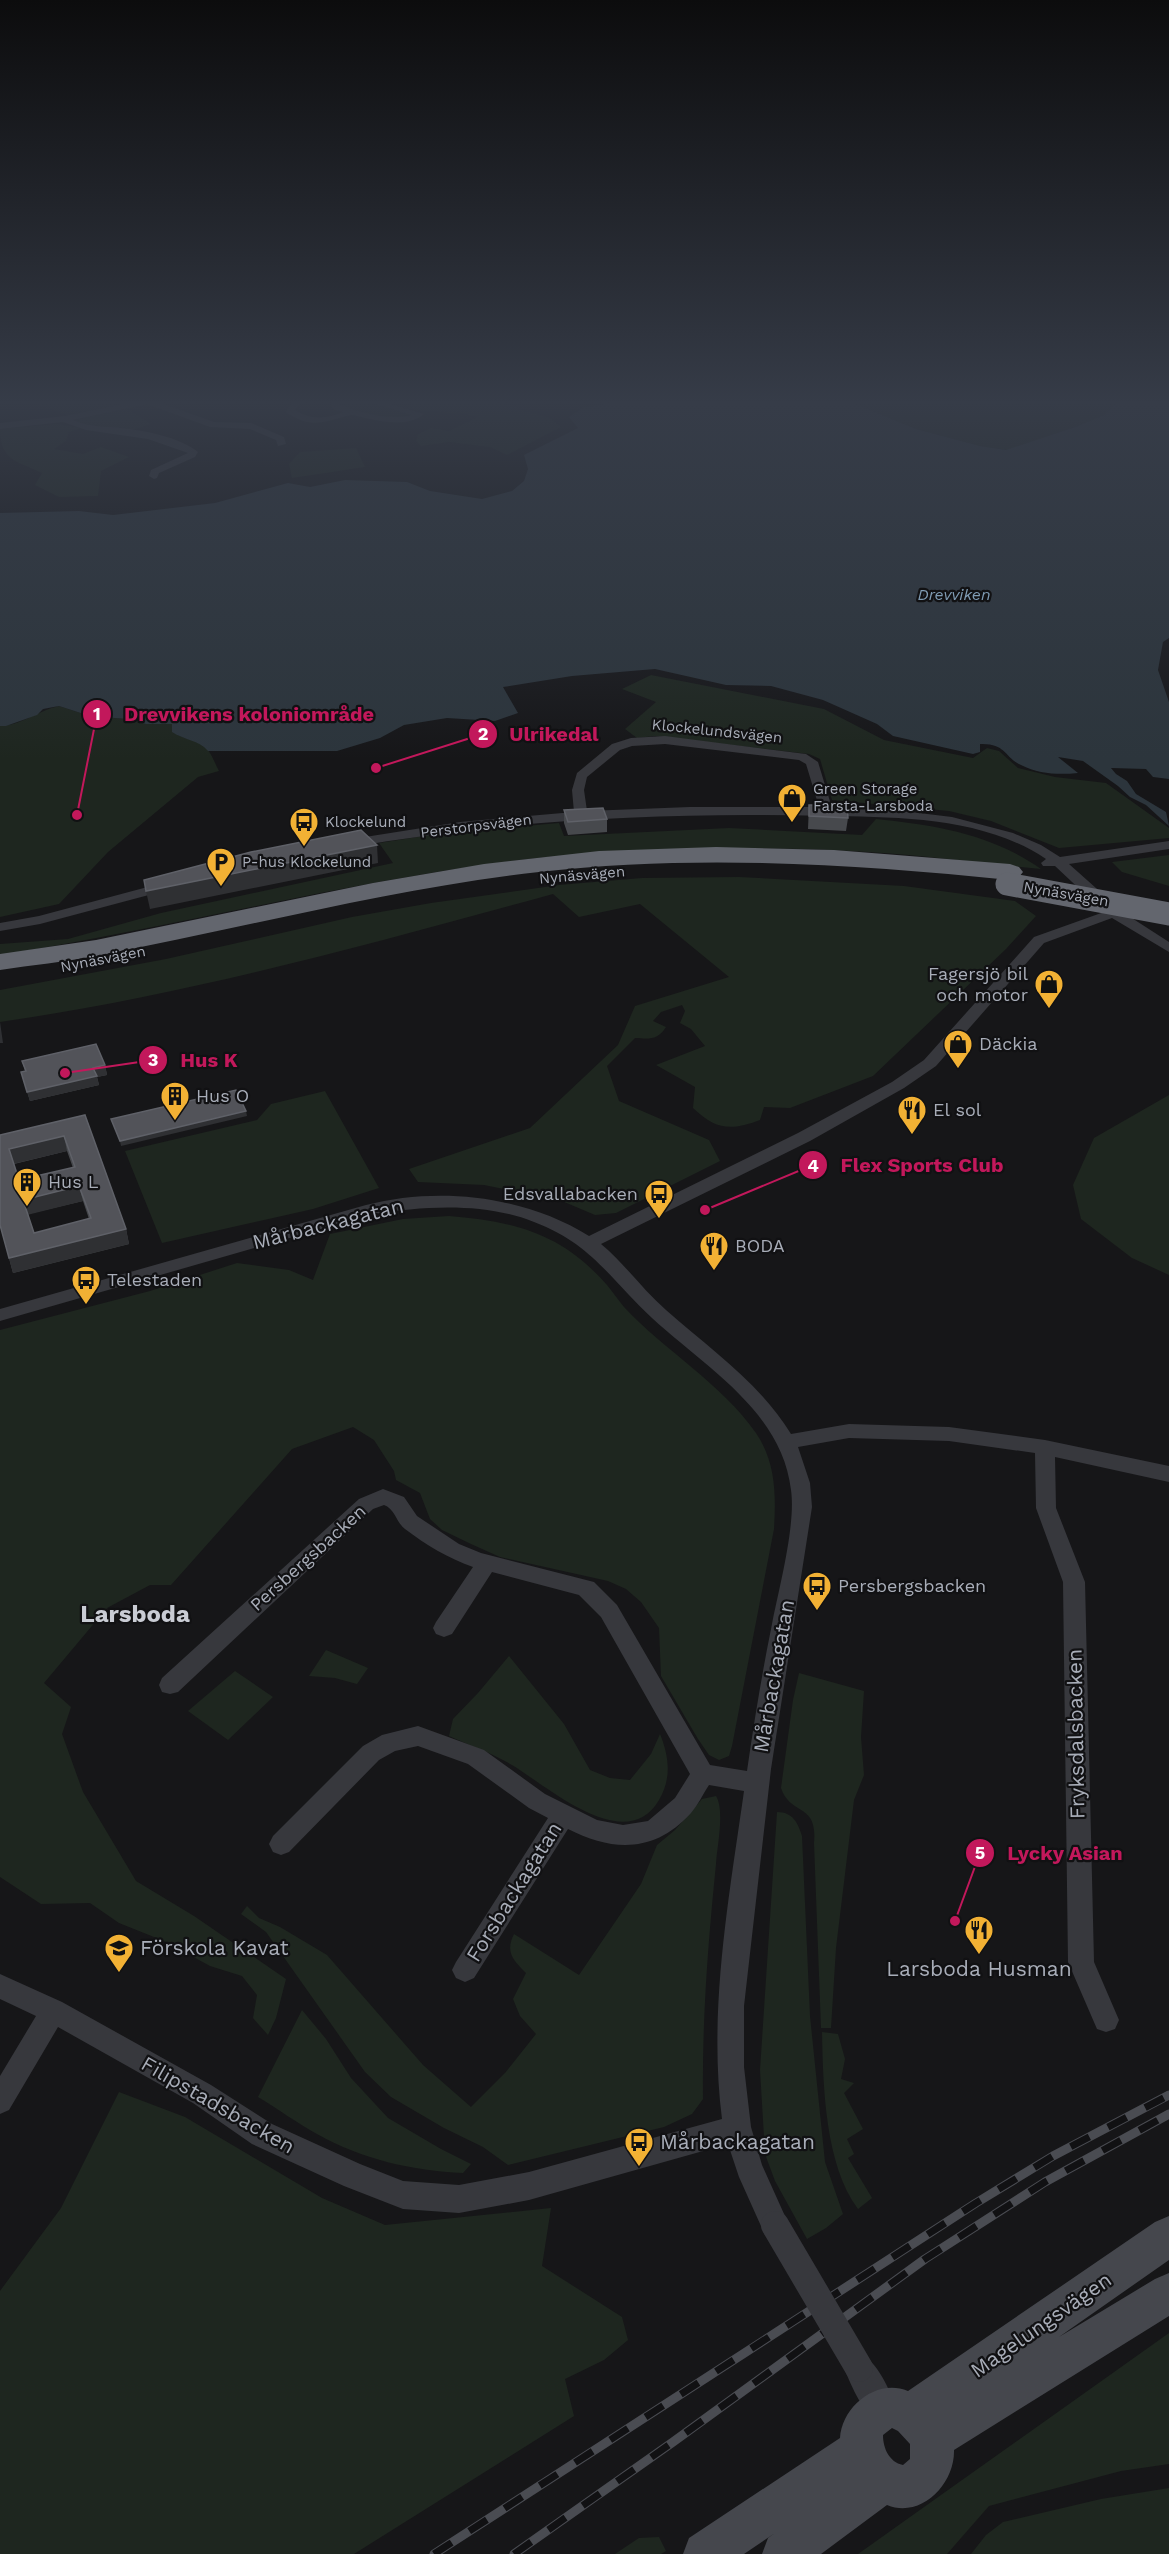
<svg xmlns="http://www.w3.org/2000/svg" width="1169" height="2554" viewBox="0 0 1169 2554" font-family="'Work Sans',sans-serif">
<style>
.green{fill:#1e261f}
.water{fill:#2c353c}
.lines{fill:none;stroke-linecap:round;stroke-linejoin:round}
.street{fill:#37383d;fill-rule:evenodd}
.secondary{fill:#45474d;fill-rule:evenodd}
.highway{fill:#63666e;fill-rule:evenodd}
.rail-casing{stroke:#4a4c52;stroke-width:9}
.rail{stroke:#111113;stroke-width:7;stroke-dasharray:21;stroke-linecap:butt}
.street-bridge{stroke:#37383d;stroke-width:28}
.highway-bridge{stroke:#63666e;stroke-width:23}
.wall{fill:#47494d;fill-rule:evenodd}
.shaded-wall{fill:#2f3033}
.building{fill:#525359;stroke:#5f6168;stroke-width:1.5;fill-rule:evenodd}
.labels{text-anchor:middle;stroke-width:4.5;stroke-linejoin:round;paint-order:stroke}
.far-street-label{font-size:15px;fill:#a8adb8;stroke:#111113}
.far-poi-label{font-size:15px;fill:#a8adb8;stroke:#111113;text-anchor:start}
.far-water-label{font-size:16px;font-style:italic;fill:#7f9bb3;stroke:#111113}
.poi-label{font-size:18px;fill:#a8adb8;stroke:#111113;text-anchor:start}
.street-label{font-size:18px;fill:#a8adb8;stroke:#111113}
.near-street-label{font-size:21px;fill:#a8adb8;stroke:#111113}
.near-poi-label{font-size:21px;fill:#a8adb8;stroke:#111113;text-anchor:start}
.district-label{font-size:24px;font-weight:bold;fill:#c9ccd4;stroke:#111113}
.leader{fill:none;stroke:#c2185b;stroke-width:2}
.callout-dot{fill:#c2185b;stroke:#111113;stroke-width:2}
.mark-label{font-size:18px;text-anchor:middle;font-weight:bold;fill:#fff}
.callout-label{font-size:20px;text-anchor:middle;font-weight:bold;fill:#c2185b;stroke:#111113;stroke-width:4.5;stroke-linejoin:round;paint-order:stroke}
</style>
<rect width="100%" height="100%" fill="#161618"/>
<g class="green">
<polygon points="23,401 136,401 66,415 51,408"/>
<path d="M 348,401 L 362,401 L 415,415 C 394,422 362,416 342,406 Z"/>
<path d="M 420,401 L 486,401 L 520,407 L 517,409 L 550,418 L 561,427 L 507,455 L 490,447 L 449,442 L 421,446 L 416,441 L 418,434 L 431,428 L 449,431 L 478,417 L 458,412 L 454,414 C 437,410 421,412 405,408 Z"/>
<polygon points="848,401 1119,401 1104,415 1078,426 1007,450 980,446 916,429"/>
<polygon points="127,409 151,424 132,430 81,424 74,420"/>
<path d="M 57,424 L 82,428 L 69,432 L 66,441 L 54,449 L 83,454 L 101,447 L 129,457 L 101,471 L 98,496 L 59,497 L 35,485 L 42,473 C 17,461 0,461 0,429 Z"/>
<polygon points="356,448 365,467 292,478 289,464 300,452"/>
<polygon points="651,675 824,709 884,740 973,758 987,748 999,751 1018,768 1055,777 1106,783 1169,828 1169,838 1059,848 991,821 949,811 832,800 820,759 809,754 655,736 637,738 625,729 656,702 622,689"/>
<path d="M 59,706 L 90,716 L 127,719 L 146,724 L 173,724 L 172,731 C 181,739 196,739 204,746 C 212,753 214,762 219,771 L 198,777 L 108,852 L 59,904 L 0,917 L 0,726 C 19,726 40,710 59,706 Z"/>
<path d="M 876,819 C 934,825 992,834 1041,869 C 983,864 926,855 868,852 C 792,847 717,848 641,852 C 600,853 560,855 520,860 C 345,882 174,927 0,955 L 0,944 L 68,939 L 161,913 L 393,863 L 379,843 L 443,833 L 559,823 L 564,836 L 729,828 L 862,835 Z"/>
<polygon points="1169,855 1169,886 1122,872 1112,862"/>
<path d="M 739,877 L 904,886 L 1015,901 L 1036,916 L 1006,949 L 873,1076 L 790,1108 L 764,1107 L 760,1120 C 731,1131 716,1130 693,1108 L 695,1087 L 656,1065 L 705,1046 L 691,1029 L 680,1023 L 685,1011 L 682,1005 L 661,1012 L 653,1021 L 666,1027 C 658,1040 650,1039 635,1038 L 607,1066 L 619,1101 L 709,1140 L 720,1161 L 616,1213 L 595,1215 L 562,1201 L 484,1185 L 418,1182 L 409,1169 L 530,1128 L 618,1045 L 635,1006 L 729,977 L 640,904 L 579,917 L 553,894 C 371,944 187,995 0,1022 L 0,990 L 166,959 L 352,917 L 431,903 L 559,885 L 642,878 Z"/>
<polygon points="325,1091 379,1188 313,1209 162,1243 125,1151 257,1120 271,1104"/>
<polygon points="1169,1095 1169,1275 1132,1258 1081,1219 1073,1185 1094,1138"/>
<path d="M 449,1216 C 486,1219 522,1224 555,1242 C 575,1253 592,1268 607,1285 C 613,1292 618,1300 624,1307 C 664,1350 722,1384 756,1433 C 776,1462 776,1496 774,1529 L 732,1746 L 729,1756 L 719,1760 L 709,1755 L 698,1739 L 661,1676 L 659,1628 L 641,1602 L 626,1589 L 608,1581 L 500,1557 L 471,1544 L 442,1530 L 430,1519 L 420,1493 L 396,1480 L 394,1471 L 374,1440 L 353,1427 L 292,1449 L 171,1585 L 150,1585 L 107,1608 L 44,1683 L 71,1707 L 62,1734 L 83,1792 L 136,1881 L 194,1916 L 286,1979 L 276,2018 L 268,2035 L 253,2018 L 257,1995 L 242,1976 L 210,1966 L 164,1941 L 119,1923 L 90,1903 L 41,1904 L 0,1877 L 0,1330 L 150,1291 L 237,1263 L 289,1270 L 313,1280 L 330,1234 L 403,1219 Z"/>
<polygon points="326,1650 368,1668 357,1684 335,1678 309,1676"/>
<path d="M 509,1656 L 564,1724 L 590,1770 L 610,1778 L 630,1780 L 651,1754 L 660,1734 C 669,1756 672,1778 659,1800 C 626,1857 547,1786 512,1765 C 492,1753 469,1745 449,1736 L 453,1719 L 478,1693 Z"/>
<polygon points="235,1671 273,1697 228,1740 188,1711"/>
<path d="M 799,1673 L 864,1691 L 861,1737 L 864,1775 L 854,1800 L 836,1948 L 831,2028 L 821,2028 L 814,1843 C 818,1802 790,1816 781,1788 L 793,1700 Z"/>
<path d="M 716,1796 C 725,1810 717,1847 716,1864 C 708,1943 702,2020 703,2099 L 692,2114 L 664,2127 L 508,2165 L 483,2147 L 444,2128 L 391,2097 L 365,2072 L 266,1932 L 241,1914 L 247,1906 L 259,1918 L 280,1927 L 327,1955 L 423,2065 L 471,2107 L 505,2073 L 536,2034 L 520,2016 L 513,1999 L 526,1973 C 513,1960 505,1952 514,1934 L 579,1975 L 641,1884 L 657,1845 L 675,1830 L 702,1799 Z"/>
<path d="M 777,1812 C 793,1812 798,1823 802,1836 L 810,2016 L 825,2162 L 843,2214 L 826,2228 L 807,2239 L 775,2181 L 765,2154 L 760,2070 Z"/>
<path d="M 302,2010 L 326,2039 L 351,2078 L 388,2118 L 441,2149 L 471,2164 L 463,2173 C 413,2171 361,2159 317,2134 C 297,2123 278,2109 258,2097 Z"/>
<path d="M 822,2032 L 838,2034 L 845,2059 L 841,2079 L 854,2083 L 844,2093 L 863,2129 L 847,2139 L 854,2154 L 848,2158 L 872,2198 L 858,2209 C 825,2165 823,2086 822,2032 Z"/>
<polygon points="119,2092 185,2117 322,2198 385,2225 551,2208 542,2266 622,2317 628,2340 604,2360 565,2379 574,2416 354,2554 0,2554 0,2291 61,2208"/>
<polygon points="1169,2333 1169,2464 1121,2471 989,2506 947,2554 858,2554"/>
<polygon points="1169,2488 1169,2554 971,2554 986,2535 1003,2522 1101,2499"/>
<polygon points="659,2537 666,2551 661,2554 615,2554 639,2538"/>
</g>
<path class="water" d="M 621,401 L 848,401 L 916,429 L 980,446 L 1006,450 L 1078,426 L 1104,415 L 1119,401 L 1169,401 L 1169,638 L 1163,642 L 1158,670 L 1169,702 L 1169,779 L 1153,777 L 1146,769 L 1111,768 L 1116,774 L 1127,781 L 1136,794 L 1166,812 L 1169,826 L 1146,805 L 1130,797 L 1118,786 L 1083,761 L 1058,757 L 1078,773 C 1058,775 1039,774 1021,765 C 1004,757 1006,743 980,744 L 980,752 L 973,754 L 893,736 L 877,724 L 823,700 L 771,686 L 726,685 L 655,669 L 572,676 L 503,687 L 518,713 L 495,721 L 447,718 L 404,725 L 380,738 L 337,751 L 208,751 C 199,740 184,740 172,732 L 172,724 L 146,724 L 127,719 L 90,716 L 59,706 L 43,709 L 37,715 L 6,726 L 0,726 L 0,513 L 79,511 L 113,515 L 215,503 L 288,483 L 310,487 L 345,480 L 407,482 L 430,491 L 482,499 L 512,491 L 524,481 L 528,469 L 524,455 L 578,428 L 569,417 L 582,408 Z"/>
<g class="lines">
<g class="street">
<path d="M 137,401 L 155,401 L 214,422 L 251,423 L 284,437 L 286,444 L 278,446 L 276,440 L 250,429 L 210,427 L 147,404 L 73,420 C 88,427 104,426 120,428 C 143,430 180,437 198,452 L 195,457 L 159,473 L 157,478 L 154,479 L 149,476 L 151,470 L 188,453 L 148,439 L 86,430 L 63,422 L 0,429 L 0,423 L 65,416 Z"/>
<path d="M 294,401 L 303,401 L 295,410 C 310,420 327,419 343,412 L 333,409 L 331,401 L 339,401 L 340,405 C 362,413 389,421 412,415 L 366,401 L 380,401 L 424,414 C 409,427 383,422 365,418 C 360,417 355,415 351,415 C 324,421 314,430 287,413 L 286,411 Z"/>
<path d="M 665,736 L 806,754 L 818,762 L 832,808 L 894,810 L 952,817 L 1013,833 L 1041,845 L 1060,857 L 1169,841 L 1169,849 L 1069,864 L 1124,913 L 1169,942 L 1169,952 L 1112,918 L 1044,943 L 936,1066 L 904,1088 L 810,1141 L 601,1244 C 625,1264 643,1290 666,1310 C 711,1350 759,1382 791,1434 L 849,1424 L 949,1427 L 1045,1440 L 1169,1466 L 1169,1482 L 1055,1457 L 1056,1508 L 1085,1582 L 1094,1962 L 1119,2020 L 1115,2029 L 1106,2032 L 1097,2029 L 1068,1962 L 1063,1582 L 1036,1508 L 1035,1453 L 949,1441 L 849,1438 L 798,1447 L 810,1483 L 812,1507 L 771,1769 L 744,2006 L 744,2067 L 751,2127 L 762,2165 L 789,2225 L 785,2235 L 775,2239 L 765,2235 L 739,2177 L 728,2144 L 529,2200 L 459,2213 L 403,2209 L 344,2186 L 252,2144 L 193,2103 L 58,2027 L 9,2110 L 0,2114 L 0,2076 L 36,2016 L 0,1999 L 0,1974 L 62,2002 L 211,2085 L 272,2124 L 360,2164 L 403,2181 L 459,2185 L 529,2172 L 722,2119 C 708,2010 729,1898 744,1791 L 709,1785 C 703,1794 698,1805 691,1813 C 655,1853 613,1852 568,1829 L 474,1978 L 465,1982 L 456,1978 L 452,1970 L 456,1962 L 548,1818 L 529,1808 L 468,1764 L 418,1746 L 395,1751 L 379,1760 L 289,1852 L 281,1855 L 273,1852 L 269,1844 L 273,1836 L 363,1746 L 382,1735 L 418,1726 L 484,1750 L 545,1794 L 597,1820 L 623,1825 L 648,1821 L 675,1798 L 690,1774 L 601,1617 L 579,1595 L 492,1572 L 452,1634 L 444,1637 L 436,1634 L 433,1628 L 436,1622 L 473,1567 C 448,1558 426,1545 405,1529 C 396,1522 395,1509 384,1505 L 373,1509 L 178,1692 L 170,1694 L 162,1692 L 159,1685 L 162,1678 L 359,1499 L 383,1489 L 404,1497 L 417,1516 L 459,1544 L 481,1553 L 594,1582 L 617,1605 L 710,1765 L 747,1771 C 754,1722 762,1673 772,1624 C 779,1588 796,1525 791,1490 C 782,1411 705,1367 652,1318 C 609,1278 592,1244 534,1222 C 484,1202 425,1206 373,1214 L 0,1321 L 0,1309 L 366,1205 C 439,1186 525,1196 589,1236 L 798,1133 L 892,1082 L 924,1060 L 1034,937 L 1104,912 L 1055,866 L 1043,866 L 1041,863 L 1046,859 C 984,817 898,817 826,816 C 664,812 505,820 346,848 L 339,844 L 346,840 L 460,822 L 574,812 L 572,790 L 577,773 L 612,744 L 631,738 ZM 665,744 L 799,760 L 806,764 L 819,807 L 690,807 L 587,811 L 584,790 L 587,777 L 620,750 L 632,746 Z"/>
<polygon points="170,881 175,882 177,885 175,888 40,924 0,931 0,923 39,916"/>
<path d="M 859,2353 C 878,2361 889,2390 897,2408 L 893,2419 L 882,2423 C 863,2415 852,2387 844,2368 L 849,2358 Z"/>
</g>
<path class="secondary" d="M 1169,2216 L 1169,2260 L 1059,2337 L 1155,2279 L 1169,2273 L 1169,2316 L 954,2450 C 955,2484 921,2519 887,2505 L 821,2554 L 762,2554 L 768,2538 L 775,2533 L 744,2554 L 683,2554 L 689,2538 L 840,2438 C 842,2406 877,2378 908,2391 L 1155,2222 ZM 892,2428 L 898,2431 L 910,2444 L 910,2459 L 903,2465 C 889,2462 883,2448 883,2435 Z"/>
<path class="highway" d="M 716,847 L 834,850 L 1010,864 L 1019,867 L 1023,872 L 1019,877 L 1010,880 C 854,864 696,854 539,872 C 390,889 244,928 96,956 C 64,962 32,965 0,970 L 0,954 L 96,940 L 373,883 L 484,864 L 599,851 Z"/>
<g class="rail-casing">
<g id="rail">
<polyline points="434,2554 976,2203 1053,2156 1169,2095"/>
<polyline points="514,2554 673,2442 925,2259 1045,2182 1169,2114"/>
</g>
</g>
<use href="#rail" class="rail"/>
<polyline class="street-bridge" points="775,2225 859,2368"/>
<polyline class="highway-bridge" points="1007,884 1169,914"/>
</g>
<g class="wall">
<polygon points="809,805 848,818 846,831 808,829"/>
<polygon points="564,810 607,819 607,832 568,835 564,823"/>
<polygon points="22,1061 105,1065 107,1075 97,1077 99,1085 30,1101 21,1072 25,1071"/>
<path d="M 85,1115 L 126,1229 L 129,1244 L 13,1273 L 0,1225 L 0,1135 ZM 67,1151 L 73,1168 L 19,1180 L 14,1164 ZM 83,1201 L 89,1219 L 34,1233 L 28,1214 Z"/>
</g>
<g class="shaded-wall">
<polygon points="377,845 378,863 150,909 146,891"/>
<polygon points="0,1022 3,1043 0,1043"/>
<polygon points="105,1065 107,1075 97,1077 99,1085 30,1101 27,1092 93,1068"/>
<polygon points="246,1111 247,1116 121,1146 120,1141"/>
<polygon points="64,1136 67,1151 13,1164 9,1149"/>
<polygon points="79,1186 83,1201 27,1215 23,1200"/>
<polygon points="126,1229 129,1244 13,1273 9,1258"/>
</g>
<g class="building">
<polygon points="809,805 847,805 848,818 809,816"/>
<polygon points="603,808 607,819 568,822 564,810"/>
<polygon points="361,830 377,845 146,891 144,880 251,852"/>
<polygon points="96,1044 105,1065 93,1068 97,1076 27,1092 21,1072 26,1071 22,1061"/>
<polygon points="236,1090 246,1111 120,1141 111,1119"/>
<path d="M 85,1115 L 126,1229 L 9,1258 L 0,1225 L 0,1135 ZM 64,1136 L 75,1167 L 19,1180 L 9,1149 ZM 79,1186 L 91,1218 L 34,1233 L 23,1200 Z"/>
</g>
<linearGradient id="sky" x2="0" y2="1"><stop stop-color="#0c0c0d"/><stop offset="0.53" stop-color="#363c48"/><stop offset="1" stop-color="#363c48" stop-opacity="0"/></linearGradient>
<rect width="1169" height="759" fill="url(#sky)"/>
<defs>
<g id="shop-pin" transform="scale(1.5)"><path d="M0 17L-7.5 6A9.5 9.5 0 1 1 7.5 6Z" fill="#f2b134" stroke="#111113"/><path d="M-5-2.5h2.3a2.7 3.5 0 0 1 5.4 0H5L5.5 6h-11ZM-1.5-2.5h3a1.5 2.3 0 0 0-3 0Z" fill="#111"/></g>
<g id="bus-pin" transform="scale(1.5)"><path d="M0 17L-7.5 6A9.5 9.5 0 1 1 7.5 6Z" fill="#f2b134" stroke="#111113"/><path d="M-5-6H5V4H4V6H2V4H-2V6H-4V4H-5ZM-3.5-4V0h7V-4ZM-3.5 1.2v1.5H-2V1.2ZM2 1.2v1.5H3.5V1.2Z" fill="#111"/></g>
<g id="parking-pin" transform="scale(1.5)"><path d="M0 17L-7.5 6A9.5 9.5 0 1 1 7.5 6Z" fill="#f2b134" stroke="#111113"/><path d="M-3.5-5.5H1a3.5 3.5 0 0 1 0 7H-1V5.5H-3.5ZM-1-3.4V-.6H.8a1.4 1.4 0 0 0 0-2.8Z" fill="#111"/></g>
<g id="building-pin" transform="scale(1.5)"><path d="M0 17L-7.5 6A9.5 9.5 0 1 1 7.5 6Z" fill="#f2b134" stroke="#111113"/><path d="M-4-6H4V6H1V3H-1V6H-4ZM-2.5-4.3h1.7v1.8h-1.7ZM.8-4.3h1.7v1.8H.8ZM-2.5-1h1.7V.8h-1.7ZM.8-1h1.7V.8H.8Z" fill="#111"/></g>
<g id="restaurant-pin" transform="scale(1.5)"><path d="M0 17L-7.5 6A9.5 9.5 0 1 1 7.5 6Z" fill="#f2b134" stroke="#111113"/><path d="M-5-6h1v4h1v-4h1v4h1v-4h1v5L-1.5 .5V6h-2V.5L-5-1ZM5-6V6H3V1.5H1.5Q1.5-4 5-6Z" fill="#111"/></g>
<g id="school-pin" transform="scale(1.5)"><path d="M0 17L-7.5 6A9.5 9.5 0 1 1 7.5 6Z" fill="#f2b134" stroke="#111113"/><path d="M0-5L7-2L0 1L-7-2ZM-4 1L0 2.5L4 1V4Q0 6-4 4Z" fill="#111"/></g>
</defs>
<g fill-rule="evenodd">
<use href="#shop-pin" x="792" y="798"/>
<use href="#bus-pin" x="304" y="822"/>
<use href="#parking-pin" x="221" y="862"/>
<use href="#shop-pin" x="1049" y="984"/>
<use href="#shop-pin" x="958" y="1044"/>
<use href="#building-pin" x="175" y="1096"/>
<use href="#restaurant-pin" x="912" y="1110"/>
<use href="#building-pin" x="27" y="1182"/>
<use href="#bus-pin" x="659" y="1194"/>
<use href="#restaurant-pin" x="714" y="1246"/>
<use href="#bus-pin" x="86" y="1280"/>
<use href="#bus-pin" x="817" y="1586"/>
<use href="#restaurant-pin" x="979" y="1930"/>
<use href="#school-pin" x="119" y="1948"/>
<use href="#bus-pin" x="639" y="2142"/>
</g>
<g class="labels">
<g class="far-street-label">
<text transform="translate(717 731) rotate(6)" y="5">Klockelundsvägen</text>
<text transform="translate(476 826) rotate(-7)" y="5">Perstorpsvägen</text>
<text transform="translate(582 875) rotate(-5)" y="5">Nynäsvägen</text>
<text transform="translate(1066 894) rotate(10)" y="5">Nynäsvägen</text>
<text transform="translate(103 959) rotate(-11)" y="5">Nynäsvägen</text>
</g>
<g class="far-poi-label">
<text x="813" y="794">Green Storage<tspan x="813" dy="17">Farsta-Larsboda</tspan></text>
<text x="325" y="827">Klockelund</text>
<text x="242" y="867">P-hus Klockelund</text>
</g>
<g class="far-water-label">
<text x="954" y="600">Drevviken</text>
</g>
<g class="poi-label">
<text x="1028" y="980" text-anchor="end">Fagersjö bil<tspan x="1028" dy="21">och motor</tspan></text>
<text x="979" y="1050">Däckia</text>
<text x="196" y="1102">Hus O</text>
<text x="933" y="1116">El sol</text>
<text x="48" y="1188">Hus L</text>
<text x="638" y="1200" text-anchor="end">Edsvallabacken</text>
<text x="735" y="1252">BODA</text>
<text x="107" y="1286">Telestaden</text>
<text x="838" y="1592">Persbergsbacken</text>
</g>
<g class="street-label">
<text transform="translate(308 1558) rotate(-42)" y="6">Persbergsbacken</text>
</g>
<g class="near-street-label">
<text transform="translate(328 1224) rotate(-14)" y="7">Mårbackagatan</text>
<text transform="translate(774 1676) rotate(-80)" y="7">Mårbackagatan</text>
<text transform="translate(1076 1734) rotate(-91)" y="7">Fryksdalsbacken</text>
<text transform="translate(514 1892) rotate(-58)" y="7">Forsbackagatan</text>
<text transform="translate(218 2105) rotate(30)" y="7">Filipstadsbacken</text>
<text transform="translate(1041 2325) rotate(-35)" y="7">Magelungsvägen</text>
</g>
<g class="near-poi-label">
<text x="140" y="1955">Förskola Kavat</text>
<text x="979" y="1976" text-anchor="middle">Larsboda Husman</text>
<text x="660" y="2149">Mårbackagatan</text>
</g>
<g class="district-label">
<text x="135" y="1622">Larsboda</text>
</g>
</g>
<path class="leader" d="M77 815L97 714M376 768L483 734M65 1073L153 1060M705 1210L813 1165M955 1921L980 1853"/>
<g class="callout-dot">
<circle cx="77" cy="815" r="6"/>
<circle cx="376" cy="768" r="6"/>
<circle cx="65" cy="1073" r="6"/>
<circle cx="705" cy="1210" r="6"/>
<circle cx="955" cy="1921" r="6"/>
<circle cx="97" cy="714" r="15"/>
<circle cx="483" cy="734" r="15"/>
<circle cx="153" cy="1060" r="15"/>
<circle cx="813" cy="1165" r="15"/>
<circle cx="980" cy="1853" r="15"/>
</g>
<g class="mark-label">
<text x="97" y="720">1</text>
<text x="483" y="740">2</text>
<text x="153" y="1066">3</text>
<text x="813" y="1172">4</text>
<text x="980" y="1859">5</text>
</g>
<g class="callout-label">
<text x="249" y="721">Drevvikens koloniområde</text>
<text x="554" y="741">Ulrikedal</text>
<text x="209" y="1067">Hus K</text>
<text x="922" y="1172">Flex Sports Club</text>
<text x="1065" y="1860">Lycky Asian</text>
</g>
</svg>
